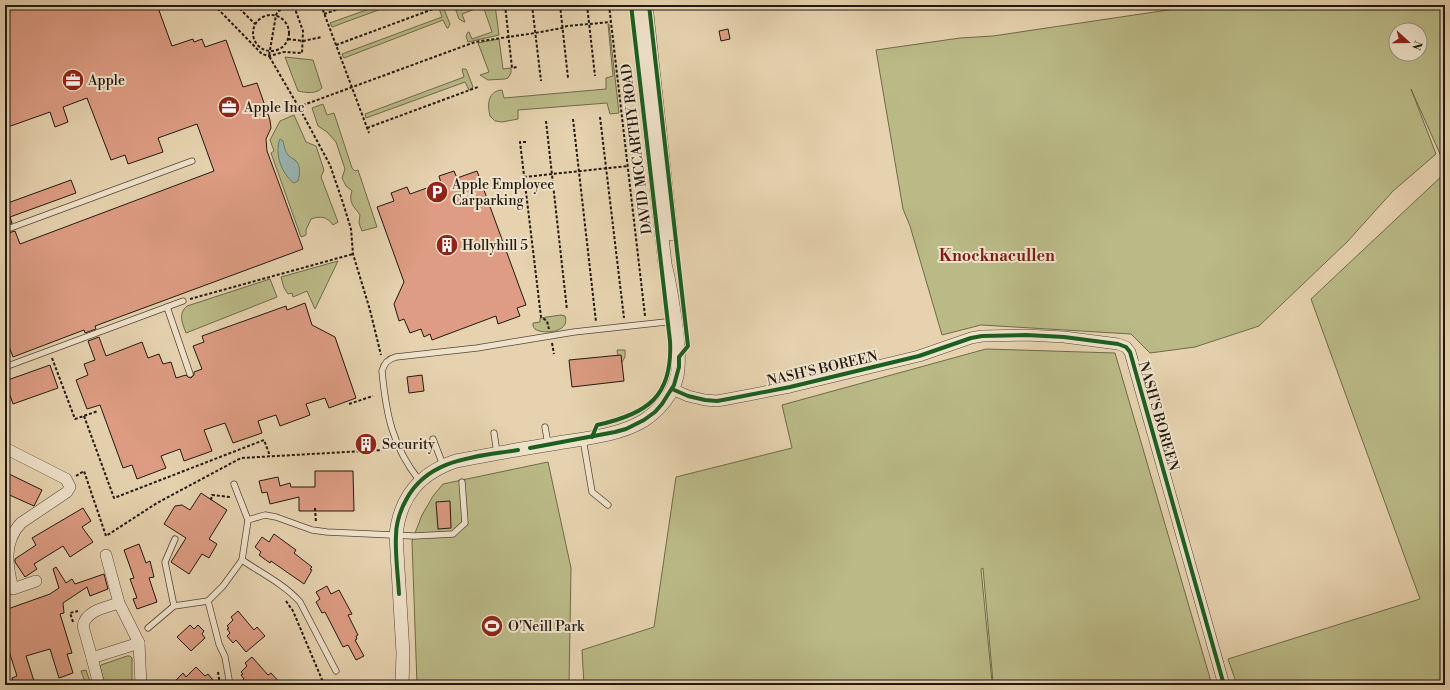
<svg xmlns="http://www.w3.org/2000/svg" width="1450" height="690" viewBox="0 0 1450 690" font-family="'Libre Bodoni',serif">
<style>
.green{fill:#baba87;stroke:#6e6a4b;fill-rule:evenodd}
.water{fill:#99b6b4;stroke:#697772}
.building{fill:#dd9c83;stroke:#21190f}
.lines{fill:none;stroke-linecap:round;stroke-linejoin:round}
.service-casing{stroke:#524737;stroke-width:7}
.minor-casing{stroke:#524737;stroke-width:12}
.tertiary-casing{stroke:#524737;stroke-width:14}
.path{stroke:#21190f;stroke-width:2;stroke-dasharray:3 2;stroke-linecap:butt}
.service{stroke:#efe2cb;stroke-width:5.5}
.minor{stroke:#efe2cb;stroke-width:11}
.tertiary{stroke:#efe2cb;stroke-width:13}
.cycleway-casing{stroke:#efe2cb;stroke-width:6}
.cycleway{stroke:#1b5e20;stroke-width:4}
.labels{text-anchor:middle;stroke-width:4;stroke-linejoin:round;paint-order:stroke}
.poi-label{font-size:14px;fill:#21190f;stroke:#efe2cb;text-anchor:start}
.street-label{font-size:14px;fill:#21190f;stroke:#efe2cb}
.quarter-label{font-size:16px;font-weight:bold;fill:#7a1f14;stroke:#efe2cb}
</style>
<rect width="100%" height="100%" fill="#e6d2af"/>
<filter id="stains"><feTurbulence type="fractalNoise" baseFrequency=".005" numOctaves="4"/><feColorMatrix values="0 0 0 0 .2 0 0 0 0 .09 0 0 0 0 .02 0 0 0 .5 -.17"/></filter>
<radialGradient id="worn" r=".72"><stop offset=".6" stop-color="#630" stop-opacity="0"/><stop offset="1" stop-color="#630" stop-opacity=".3"/></radialGradient>
<g class="green">
<polygon points="380,5 392,5 332,27 330,23"/>
<polygon points="454,5 459,5 461,10 473,5 495,5 499,35 468,42 466,36 468,32 469,32 472,39 492,32 483,6 462,14 465,22 464,22 459,19"/>
<path d="M 1188,5 L 1445,5 L 1445,165 L 1411,89 L 1436,154 L 1393,191 L 1347,242 L 1259,326 L 1195,347 L 1150,353 L 1131,334 L 981,325 L 942,335 L 910,226 L 903,209 L 876,50 L 960,38 L 993,36 L 1188,7 ZM 1396,30 L 1420,30 L 1420,54 L 1396,54 Z"/>
<polygon points="439,8 444,9 450,24 448,28 447,28 443,20 344,58 342,54 442,17"/>
<path d="M 608,24 L 609,24 L 619,113 L 610,114 L 607,103 L 518,110 L 518,119 L 502,122 L 495,121 L 490,116 C 487,104 488,91 502,90 L 504,98 L 606,89 L 606,78 L 613,76 Z"/>
<polygon points="499,39 503,69 511,68 511,73 508,78 505,79 488,80 480,75 489,72 478,43"/>
<path d="M 285,57 L 313,60 L 322,88 C 316,94 307,93 298,91 Z"/>
<polygon points="462,69 466,69 467,71 473,87 469,90 465,82 366,118 365,114 464,77"/>
<path d="M 323,104 L 327,115 L 334,113 L 352,168 L 355,171 L 358,170 L 377,227 L 362,231 L 359,223 L 360,215 C 354,206 348,203 352,191 L 346,186 L 342,178 L 345,169 L 336,142 L 327,132 L 318,126 L 312,108 Z"/>
<path d="M 294,115 L 306,142 L 316,146 L 324,170 L 321,177 L 338,222 L 333,225 C 327,216 320,216 311,219 L 306,230 L 306,235 L 301,237 L 271,153 L 274,151 L 270,140 L 280,121 Z"/>
<polygon points="1445,173 1445,685 1237,685 1228,659 1420,599 1311,299"/>
<polygon points="338,261 315,309 307,291 293,297 292,293 288,294 284,288 281,277"/>
<path d="M 270,279 L 277,297 L 186,333 C 182,322 178,314 187,306 Z"/>
<path d="M 561,315 L 565,316 C 571,334 540,334 535,329 C 533,327 533,326 533,323 L 540,322 L 540,318 Z"/>
<path d="M 986,349 L 1115,353 L 1212,685 L 584,685 L 582,650 L 654,627 L 676,477 L 792,448 L 782,405 ZM 983,568 L 993,682 L 992,682 L 981,569 Z"/>
<polygon points="617,350 625,350 625,357 621,364 619,363"/>
<polygon points="548,462 571,568 569,685 417,685 412,541 422,515 433,496 443,484"/>
<polygon points="127,656 130,656 132,658 132,685 105,685 100,667 101,665"/>
<polygon points="86,670 91,685 86,685 81,671"/>
</g>
<path class="water" d="M 280,139 L 283,141 C 284,146 285,152 289,156 C 291,158 292,158 295,160 C 301,165 300,174 298,181 L 294,183 C 282,175 274,153 280,139 Z"/>
<g class="building">
<polygon points="5,5 157,5 172,46 193,39 194,42 202,39 205,47 226,40 243,87 257,83 270,120 271,128 266,139 267,151 303,249 95,326 96,329 85,333 84,330 13,357 5,336 5,250 10,248 5,234 15,231 20,244 214,171 197,124 158,138 163,152 128,164 125,155 111,160 87,98 63,107 68,122 55,127 50,112 5,128"/>
<polygon points="728,29 730,39 721,41 719,31"/>
<polygon points="454,171 457,178 477,171 526,305 517,308 520,316 498,324 496,316 432,340 430,334 424,337 421,329 410,333 404,319 399,321 394,304 404,282 377,207 394,201 391,193 407,187 410,194 441,183 439,176"/>
<polygon points="71,180 76,193 10,217 12,223 5,225 5,204"/>
<polygon points="305,303 312,325 335,337 356,398 329,408 325,398 306,404 310,415 280,426 276,415 258,421 262,433 233,443 225,423 204,430 212,451 184,461 180,449 161,456 166,468 137,479 132,465 123,468 100,405 87,409 76,380 88,375 84,364 95,360 88,341 99,337 106,356 142,342 148,358 159,354 163,364 171,362 176,378 186,375 188,377 191,378 194,375 194,372 202,369 193,346 204,342 202,336 286,306 287,310"/>
<polygon points="621,355 624,381 572,387 569,360"/>
<polygon points="50,365 58,388 13,404 5,381"/>
<polygon points="422,375 424,391 409,393 407,377"/>
<polygon points="371,439 372,449 361,450 360,440"/>
<polygon points="315,471 353,471 354,511 299,511 299,497 270,504 267,492 262,493 259,481 278,477 280,486 290,483 291,487 315,487"/>
<polygon points="5,472 42,490 34,506 5,493"/>
<polygon points="201,493 227,510 209,539 217,544 209,558 202,554 189,574 171,562 186,538 164,524 175,506 182,505 190,510"/>
<polygon points="450,501 451,528 438,529 436,502"/>
<polygon points="83,508 91,521 82,527 93,542 70,557 63,546 34,564 37,569 25,577 15,562 15,559 36,545 32,538"/>
<polygon points="274,534 296,550 294,553 312,567 310,569 312,570 304,584 271,561 270,563 259,555 261,552 255,547 262,537 269,542"/>
<polygon points="139,544 146,563 150,561 154,577 149,578 157,602 137,609 133,599 137,598 130,579 134,578 124,550"/>
<polygon points="56,567 66,583 72,579 75,584 104,574 108,589 90,596 87,587 63,603 64,613 60,614 72,653 67,654 73,673 59,678 50,649 26,656 34,681 29,682 30,685 14,685 12,678 17,676 5,639 5,610 50,594 59,588 53,569"/>
<polygon points="327,586 331,594 339,590 352,614 348,615 358,635 356,636 357,639 355,640 364,656 356,660 348,645 343,647 325,612 322,613 316,602 320,599 316,592"/>
<polygon points="238,611 254,630 257,627 265,636 246,652 236,640 233,643 227,636 230,633 227,629 229,628 227,626 233,620 231,617"/>
<polygon points="190,625 194,629 198,625 204,631 202,634 205,638 191,651 177,637"/>
<polygon points="252,657 268,675 271,673 282,685 237,685 244,679 241,675 243,674 241,672 247,666 245,663"/>
<polygon points="196,667 205,676 208,674 213,680 210,683 212,685 171,685 183,673 186,677"/>
</g>
<g class="lines">
<g class="service-casing">
<g id="service">
<polyline points="5,230 192,161"/>
<polyline points="167,307 190,374"/>
<polyline points="5,367 183,301"/>
<polyline points="545,427 548,444"/>
<polyline points="494,433 497,453"/>
<polyline points="433,439 443,465"/>
<polyline points="583,439 592,492 608,505"/>
<path d="M 419,480 C 392,446 386,413 382,371 C 384,363 388,359 396,357 L 477,348 L 574,332 L 675,321"/>
<polyline points="248,520 265,515 276,517 312,530 327,532 414,536 453,534 465,523 462,482"/>
<polyline points="175,539 165,562 174,606 208,601 223,586 242,560 248,520 234,484"/>
<path d="M 242,560 C 261,573 284,584 300,602 L 336,671"/>
<polyline points="208,601 219,644 225,657 230,685"/>
<polyline points="148,628 174,606"/>
</g>
</g>
<g class="minor-casing">
<g id="minor">
<polyline points="672,389 688,396 705,400 717,401 728,399 790,387 919,356 971,338 982,336 1026,335 1064,337 1118,344 1126,347 1130,352 1224,685"/>
<path d="M 5,448 L 66,479 L 70,487 L 67,492 L 21,523 C 3,542 7,566 13,589 L 36,581"/>
<polyline points="106,555 119,603 139,643 141,685"/>
<path d="M 119,603 C 107,607 86,610 83,626 L 92,658 L 139,643"/>
<polyline points="92,658 99,685"/>
</g>
</g>
<g class="tertiary-casing">
<g id="tertiary">
<polyline points="646,5 671,234"/>
<path d="M 402,685 L 403,653 L 396,535 C 400,496 420,473 456,461 C 488,455 520,449 552,444 C 581,439 618,436 643,421 C 659,411 673,394 677,376 C 680,362 678,347 677,333 C 674,310 671,287 665,264 L 636,5"/>
</g>
</g>
<g class="path">
<polyline points="214,5 262,54 269,56 284,52 302,53 303,31 294,6"/>
<polyline points="236,5 255,24"/>
<polyline points="295,5 278,11 276,15 269,56 301,111 330,165 343,203 351,229 353,254 370,310 381,355"/>
<polyline points="321,5 369,133"/>
<polyline points="505,5 512,68 517,67"/>
<polyline points="532,5 541,81"/>
<polyline points="560,5 568,78"/>
<polyline points="587,5 595,76"/>
<polyline points="609,5 645,316"/>
<polyline points="324,14 351,5"/>
<circle cx="271" cy="33" r="18"/>
<polyline points="288,39 303,41 322,37"/>
<polyline points="336,45 444,5"/>
<polyline points="298,107 475,42 535,33 562,28 567,26 611,22"/>
<polyline points="600,117 624,318"/>
<polyline points="573,119 596,322"/>
<polyline points="546,121 567,310"/>
<polyline points="367,128 478,87"/>
<polyline points="526,142 520,142 541,317 547,321 549,329"/>
<polyline points="524,177 628,166"/>
<polyline points="190,299 353,254"/>
<polyline points="552,343 554,354"/>
<polyline points="52,358 75,419 98,411"/>
<polyline points="349,404 373,396"/>
<polyline points="84,416 114,498 264,440 270,456"/>
<polyline points="76,476 84,471 106,536 157,503 241,458 382,450 390,447"/>
<polyline points="211,500 212,495 230,497"/>
<polyline points="315,508 316,523"/>
<polyline points="286,601 293,611 323,682 322,685"/>
<polyline points="73,622 70,613 78,611"/>
<polyline points="218,672 220,685"/>
</g>
<use href="#service" class="service"/>
<use href="#minor" class="minor"/>
<use href="#tertiary" class="tertiary"/>
<g class="cycleway-casing">
<g id="cycleway">
<polyline points="672,389 688,396 705,400 717,401 728,399 790,387 919,356 971,338 982,336 1026,335 1064,337 1118,344 1126,347 1130,352 1224,685"/>
<path d="M 592,437 L 597,425 C 648,414 673,396 670,341 L 631,5"/>
<polyline points="530,448 615,432 626,429 644,420 655,412 662,404 674,385 679,367 679,357 688,346 649,5"/>
<path d="M 399,594 C 398,575 395,555 396,536 C 396,523 400,511 406,500 C 428,458 476,457 518,450"/>
</g>
</g>
<use href="#cycleway" class="cycleway"/>
</g>
<defs>
<g id="office-disc" transform="scale(1.15)"><circle r="9.5" fill="#8f2418" stroke="#efe2cb"/><path d="M-6-3h4V-5.5h4V-3h4V5H-6ZM-1-4.5V-3h2v-1.5ZM-6 0V1H6V0Z" fill="#fff"/></g>
<g id="parking-disc" transform="scale(1.15)"><circle r="9.5" fill="#8f2418" stroke="#efe2cb"/><path d="M-3.5-5.5H1a3.5 3.5 0 0 1 0 7H-1V5.5H-3.5ZM-1-3.4V-.6H.8a1.4 1.4 0 0 0 0-2.8Z" fill="#fff"/></g>
<g id="building-disc" transform="scale(1.15)"><circle r="9.5" fill="#8f2418" stroke="#efe2cb"/><path d="M-4-6H4V6H1V3H-1V6H-4ZM-2.5-4.3h1.7v1.8h-1.7ZM.8-4.3h1.7v1.8H.8ZM-2.5-1h1.7V.8h-1.7ZM.8-1h1.7V.8H.8Z" fill="#fff"/></g>
<g id="stadium-disc" transform="scale(1.15)"><circle r="9.5" fill="#8f2418" stroke="#efe2cb"/><path d="M0-5a6.5 5 0 1 0 0 10a6.5 5 0 1 0 0-10ZM-3.5-1.8h7v3.6h-7Z" fill="#fff"/></g>
</defs>
<g fill-rule="evenodd">
<use href="#office-disc" x="73" y="80"/>
<use href="#office-disc" x="229" y="107"/>
<use href="#parking-disc" x="437" y="192"/>
<use href="#building-disc" x="447" y="245"/>
<use href="#building-disc" x="366" y="444"/>
<use href="#stadium-disc" x="492" y="626"/>
</g>
<g class="labels">
<g class="poi-label">
<text x="88" y="85">Apple</text>
<text x="244" y="112">Apple Inc</text>
<text x="452" y="189">Apple Employee<tspan x="452" dy="16">Carparking</tspan></text>
<text x="462" y="250">Hollyhill 5</text>
<text x="382" y="449">Security</text>
<text x="508" y="631">O'Neill Park</text>
</g>
<g class="street-label">
<text transform="translate(636 149) rotate(-97)" y="5">DAVID MCCARTHY ROAD</text>
<text transform="translate(822 368) rotate(-13)" y="5">NASH'S BOREEN</text>
<text transform="translate(1159 416) rotate(74)" y="5">NASH'S BOREEN</text>
</g>
<g class="quarter-label">
<text x="997" y="261">Knocknacullen</text>
</g>
</g>
<rect width="1450" height="690" fill="none" stroke="#e6d2af" stroke-width="20"/>
<rect x="6" y="6" width="1438" height="678" fill="none" stroke="#21190f" stroke-width="2"/>
<rect x="10" y="10" width="1430" height="670" fill="none" stroke="#21190f"/>
<g transform="translate(1408 42) rotate(111)"><circle r="19" fill="#efe2cb" stroke="#9d9280"/>
<path d="M0-3L7 15L0 10L-7 15Z" fill="#8f2418"/>
<text y="-6" font-size="11" font-weight="bold" text-anchor="middle" fill="#21190f">N</text>
</g>
<rect width="100%" height="100%" filter="url(#stains)"/>
<rect width="100%" height="100%" fill="url(#worn)"/>
</svg>
